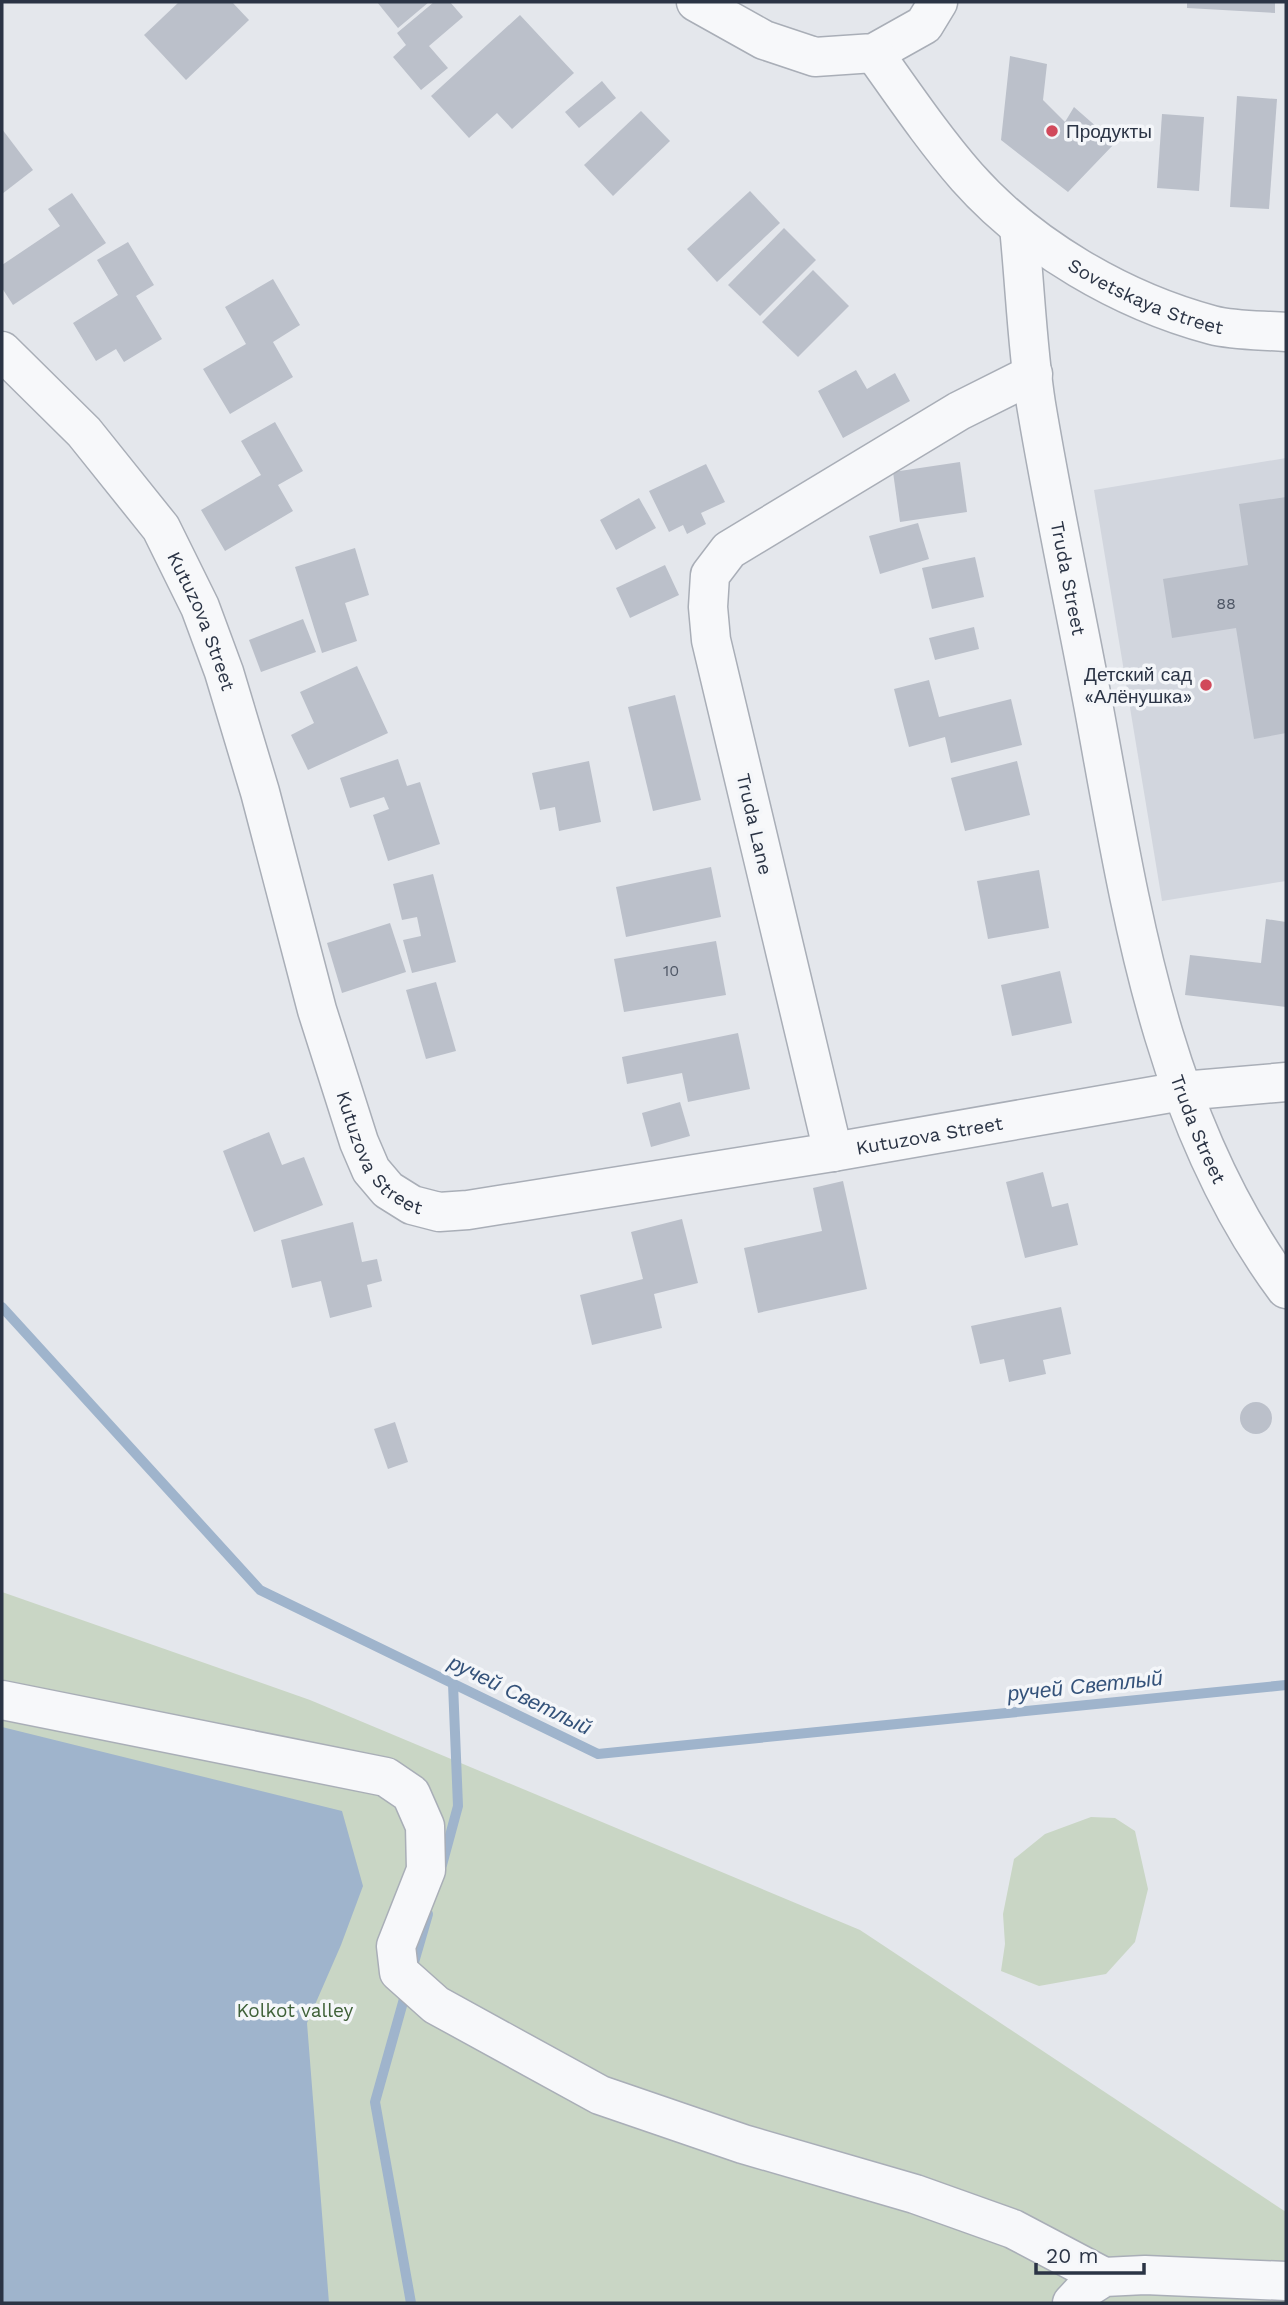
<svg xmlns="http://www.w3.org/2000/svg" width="1288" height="2305" viewBox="0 0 1288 2305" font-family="'Work Sans',sans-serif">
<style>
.built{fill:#d2d6de}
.green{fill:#c9d6c5}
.water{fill:#9fb4cc}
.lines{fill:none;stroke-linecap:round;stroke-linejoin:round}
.stream{stroke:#9fb4cc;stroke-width:10}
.building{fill:#bbc0ca}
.minor-casing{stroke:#a9aeb7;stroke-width:41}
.minor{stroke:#f7f8fa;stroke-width:38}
.poi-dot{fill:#d1495b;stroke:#f4f6f9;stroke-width:2.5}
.labels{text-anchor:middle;stroke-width:7;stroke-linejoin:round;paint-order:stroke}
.number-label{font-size:16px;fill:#4f5766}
.poi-label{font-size:19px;fill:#2b3445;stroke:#f4f6f9;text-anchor:start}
.street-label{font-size:19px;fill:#2b3445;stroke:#f4f6f9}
.park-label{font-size:19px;fill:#3f6138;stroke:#f4f6f9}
.water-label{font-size:21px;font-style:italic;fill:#34527a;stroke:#f4f6f9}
</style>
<rect width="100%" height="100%" fill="#e4e7ec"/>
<polygon class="built" points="1286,458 1286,881 1162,901 1094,490"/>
<g class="green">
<polygon points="2,1592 310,1700 860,1930 1286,2212 1286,2303 2,2303"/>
<polygon points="1091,1817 1115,1818 1135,1831 1148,1889 1135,1942 1106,1974 1039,1986 1001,1971 1005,1944 1003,1914 1014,1859 1045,1834"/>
</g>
<polygon class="water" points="2,1727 342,1811 363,1886 341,1945 307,2023 329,2303 2,2303"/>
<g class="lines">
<g class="stream">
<polyline points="2,1307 260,1590 598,1754 1286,1685"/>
<polyline points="442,1865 458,1806 453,1684"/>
<polyline points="412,1969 428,1914"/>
<polyline points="407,1988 375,2102 411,2303"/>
</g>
</g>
<g class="building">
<polygon points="179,2 232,2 249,20 186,80 144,35"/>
<polygon points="377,2 429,2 398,28"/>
<polygon points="434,2 450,2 463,17 429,46 448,68 421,90 393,57 406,45 397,33"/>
<polygon points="1187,2 1275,2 1275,13 1187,8"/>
<polygon points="520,15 574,73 512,129 497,113 469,138 431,96"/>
<polygon points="1010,56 1047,64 1043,100 1065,122 1074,107 1115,143 1068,192 1001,140"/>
<polygon points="602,81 616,98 579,128 565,112"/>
<polygon points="1237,96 1277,99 1269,209 1230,207"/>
<polygon points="641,111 670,141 613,196 584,165"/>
<polygon points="1162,114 1204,117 1199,191 1157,188"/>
<polygon points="2,129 33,170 2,194"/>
<polygon points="750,191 780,223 717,282 687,249"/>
<polygon points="72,193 106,243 13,305 2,288 2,265 60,226 48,209"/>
<polygon points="784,228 816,260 760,316 728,285"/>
<polygon points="128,242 154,285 136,296 162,339 124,362 116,349 96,361 73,323 118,295 97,260"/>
<polygon points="813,270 849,306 798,357 762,322"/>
<polygon points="273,279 300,325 273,342 293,377 230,414 203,369 246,344 225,307"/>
<polygon points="856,370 867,389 895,373 910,401 843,438 818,391"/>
<polygon points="275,422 303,471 278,485 293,511 225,551 201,510 261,475 241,441"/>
<polygon points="960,462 967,512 900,522 893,472"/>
<polygon points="706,464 725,502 701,513 706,524 687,534 683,525 669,532 649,491"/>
<polygon points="1286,497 1286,733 1254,739 1236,628 1172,638 1163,579 1248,565 1239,504"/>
<polygon points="639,498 656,528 616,550 600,520"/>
<polygon points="918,523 929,559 880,574 869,536"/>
<polygon points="355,548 369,595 345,603 357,641 322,653 295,567"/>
<polygon points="975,557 984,597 932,609 922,568"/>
<polygon points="665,565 679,595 630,618 616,588"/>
<polygon points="303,619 316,652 261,672 249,640"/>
<polygon points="974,627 979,649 935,660 929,638"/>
<polygon points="357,666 388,733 308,770 291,735 314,723 300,692"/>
<polygon points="929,680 939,717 1011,699 1022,745 951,763 945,737 909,747 894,689"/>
<polygon points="675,695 701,800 653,811 628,707"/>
<polygon points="398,759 407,786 420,782 440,844 388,861 373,815 389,809 384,797 350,808 340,778"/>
<polygon points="589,761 601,822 559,831 555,807 540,810 532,773"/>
<polygon points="1017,761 1030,815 965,831 951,778"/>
<polygon points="711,867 721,917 626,937 616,887"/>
<polygon points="1039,870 1049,928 988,939 977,881"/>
<polygon points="433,874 456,962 412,973 403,940 421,936 417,917 402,920 393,884"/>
<polygon points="1266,919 1286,922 1286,1007 1185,995 1190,955 1261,963"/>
<polygon points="390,923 406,972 342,993 327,943"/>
<polygon points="716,941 726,995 624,1012 614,959"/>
<polygon points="1060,971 1072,1023 1012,1036 1001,985"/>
<polygon points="436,982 456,1051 426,1059 406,990"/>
<polygon points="738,1033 750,1089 688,1102 682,1073 627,1084 622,1057"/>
<polygon points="680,1102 690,1136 651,1147 642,1113"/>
<polygon points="269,1132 282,1165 304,1157 323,1205 254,1232 223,1151"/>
<polygon points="1043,1172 1052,1207 1068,1203 1078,1245 1025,1258 1006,1182"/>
<polygon points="843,1181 867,1289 758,1313 744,1248 822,1231 813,1188"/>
<polygon points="682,1219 698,1283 654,1294 662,1328 592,1345 580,1295 643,1279 631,1232"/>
<polygon points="353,1222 362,1262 377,1259 382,1281 367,1285 372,1307 330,1318 321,1281 292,1288 281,1240"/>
<polygon points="1061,1307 1071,1354 1043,1360 1046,1374 1009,1382 1004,1359 980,1364 971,1326"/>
<circle cx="1256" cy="1418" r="16"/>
<polygon points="395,1422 408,1462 388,1469 374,1429"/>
</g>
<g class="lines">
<g class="minor-casing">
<g id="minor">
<polyline points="696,2 764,40 815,57 874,53 924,25 938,2"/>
<path id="s1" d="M 874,53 C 904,95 933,138 967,177 C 1029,247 1122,301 1212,325 C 1235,331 1262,330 1286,332"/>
<path id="s2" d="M 1019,227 C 1025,285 1027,346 1036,404 C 1053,506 1075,608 1094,709 C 1131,910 1161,1121 1286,1289"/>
<path id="s3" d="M 2,351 L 84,432 L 161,528 L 200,607 L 224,672 L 260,792 L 317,1010 L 359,1142 L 371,1170 L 388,1190 L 412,1205 L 439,1212 L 468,1210 L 833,1152 L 1182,1091 L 1286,1082"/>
<polyline points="833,1152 711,640 708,607 710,575 729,550 959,411 1033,374"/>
<polyline points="2,1700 386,1777 411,1794 425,1826 426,1870 396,1946 399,1972 436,2005 600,2095 743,2144 915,2194 1013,2229 1104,2277"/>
<polyline points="1072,2303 1085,2289 1104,2277 1145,2275 1286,2281"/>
</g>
</g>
<use href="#minor" class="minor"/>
</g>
<g class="poi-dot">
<circle cx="1052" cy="131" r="7"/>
<circle cx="1206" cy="685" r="7"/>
</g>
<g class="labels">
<g class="number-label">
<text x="1226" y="609">88</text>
<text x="671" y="976">10</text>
</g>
<g class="poi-label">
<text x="1066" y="138">Продукты</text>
<text x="1192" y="681" text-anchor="end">Детский сад<tspan x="1192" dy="22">«Алёнушка»</tspan></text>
</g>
<g class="street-label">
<text dy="7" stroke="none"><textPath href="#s1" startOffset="373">Sovetskaya Street</textPath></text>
<text dy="7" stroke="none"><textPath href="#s2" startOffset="355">Truda Street</textPath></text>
<text dy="7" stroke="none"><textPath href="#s3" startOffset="340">Kutuzova Street</textPath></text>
<text transform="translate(755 824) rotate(77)" y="7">Truda Lane</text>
<text dy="7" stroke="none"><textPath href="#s2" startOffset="922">Truda Street</textPath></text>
<text dy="7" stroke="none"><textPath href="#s3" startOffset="1494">Kutuzova Street</textPath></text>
<text dy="7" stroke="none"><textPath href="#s3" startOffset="906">Kutuzova Street</textPath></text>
</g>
<g class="park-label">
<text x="295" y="2017">Kolkot valley</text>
</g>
<g class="water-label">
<text transform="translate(1085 1686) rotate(-6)" y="7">ручей Светлый</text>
<text transform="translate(520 1695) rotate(26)" y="7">ручей Светлый</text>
</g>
</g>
<rect width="1288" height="2305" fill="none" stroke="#2b3445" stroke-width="7"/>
<path d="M1036 2263v10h108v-10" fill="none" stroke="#2b3445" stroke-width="3.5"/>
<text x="1046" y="2263" font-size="21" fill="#2b3445" stroke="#f4f6f9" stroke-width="5" paint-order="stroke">20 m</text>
</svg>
